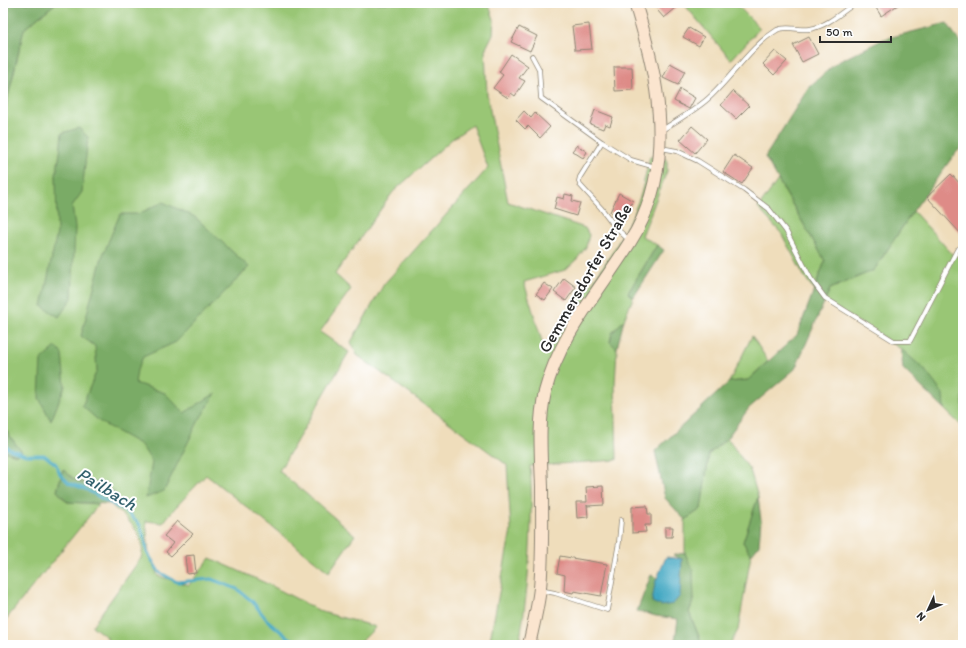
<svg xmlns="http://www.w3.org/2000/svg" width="966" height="648" viewBox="0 0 966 648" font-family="Itim,sans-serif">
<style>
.green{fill:#99c674;stroke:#627850}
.forest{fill:#7aab66;stroke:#526b48}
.water{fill:#42a7c2;stroke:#366976}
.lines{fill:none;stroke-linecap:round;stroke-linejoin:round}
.stream{stroke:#42a7c2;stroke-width:3}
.building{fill:#de8b87}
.service-casing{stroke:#8d8473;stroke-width:5.5}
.secondary-casing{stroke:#8d8473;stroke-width:14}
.service{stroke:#fff;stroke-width:4}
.secondary{stroke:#fbe5cf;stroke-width:12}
.labels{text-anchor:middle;stroke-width:4;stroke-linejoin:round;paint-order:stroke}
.street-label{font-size:17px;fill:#2b2b2b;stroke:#fff}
.water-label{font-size:18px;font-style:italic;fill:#35636f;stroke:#fff}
</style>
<rect width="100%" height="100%" fill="#fff"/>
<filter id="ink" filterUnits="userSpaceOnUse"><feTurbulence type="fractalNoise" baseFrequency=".025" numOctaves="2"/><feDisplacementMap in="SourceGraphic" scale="8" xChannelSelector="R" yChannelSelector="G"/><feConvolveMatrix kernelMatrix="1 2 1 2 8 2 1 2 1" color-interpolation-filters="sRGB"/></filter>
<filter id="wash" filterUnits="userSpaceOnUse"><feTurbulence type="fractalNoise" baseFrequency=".012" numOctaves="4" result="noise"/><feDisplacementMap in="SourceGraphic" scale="16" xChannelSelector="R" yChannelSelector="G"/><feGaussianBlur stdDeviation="0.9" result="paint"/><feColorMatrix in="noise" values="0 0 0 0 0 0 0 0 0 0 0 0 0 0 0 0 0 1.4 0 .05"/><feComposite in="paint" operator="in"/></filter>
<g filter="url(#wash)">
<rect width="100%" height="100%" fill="#efddbb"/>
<g class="green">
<path d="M 56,3 L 488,3 L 494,19 L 493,34 L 485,50 L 487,95 L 508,202 L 585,228 L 589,235 L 586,247 L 577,259 L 565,270 L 524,282 L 544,348 L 553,342 L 614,250 L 632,217 L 641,194 L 650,156 L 667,159 L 667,171 L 642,236 L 657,245 L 628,293 L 633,298 L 624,320 L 612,333 L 610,342 L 617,349 L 615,384 L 617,460 L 530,466 C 532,485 531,503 531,522 C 530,563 526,604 519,645 L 489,645 L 511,530 L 507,465 L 357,355 L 351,342 L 384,284 L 488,168 L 472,125 L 452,139 L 393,192 L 335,274 L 351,289 L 320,332 L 349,352 L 279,471 L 355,535 L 329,572 L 206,475 L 174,509 L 163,523 L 146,521 L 149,555 L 158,576 L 189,585 L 210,558 L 270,585 L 322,612 L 376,627 L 358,645 L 102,645 L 108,638 L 92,626 L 141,558 C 148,535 126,518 110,504 L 115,500 L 99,482 C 80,483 77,483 63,469 L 57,491 L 67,502 L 99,504 L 3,623 L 3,451 L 17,455 L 17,446 L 3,426 L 3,357 L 6,353 L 3,347 L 3,132 L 4,114 L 24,29 Z"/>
<polygon points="683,3 735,3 760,28 731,60"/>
<polygon points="778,180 825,261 814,290 804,276 781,233 758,208"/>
<polygon points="913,211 955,257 963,254 963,427 944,409 942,394 901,349 825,301 830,289 874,270"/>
<polygon points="752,336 768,361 748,380 729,382"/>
<polygon points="727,438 750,470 758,497 743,542 751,555 738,630 730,645 699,645 700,639 689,612 694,599 685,553 685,520 701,509 709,454"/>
</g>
<g class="forest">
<polygon points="3,3 56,3 24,29 4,114 3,132"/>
<polygon points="947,23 963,47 963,146 954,155 913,211 874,270 830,289 795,369 749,408 727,438 709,454 701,509 685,520 665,498 655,451 729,382 748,380 797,335 825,261 765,157 809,87 836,63 884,39"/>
<polygon points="79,128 88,137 82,192 72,206 75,227 72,298 59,317 42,306 57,232 56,175 60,153 62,133"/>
<polygon points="163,202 195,217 249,267 176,342 143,357 137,370 135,383 165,393 184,413 216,393 198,422 164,491 146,498 152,462 141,445 100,422 82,406 97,370 95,346 81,336 102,257 120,214 138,214"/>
<polygon points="657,245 664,250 633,298 628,293"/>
<polygon points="624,320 617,348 617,349 610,342 612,333"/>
<polygon points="56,347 62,354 65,386 51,421 39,398 41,360"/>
<polygon points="901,349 924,369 943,394 944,409 903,369"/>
<polygon points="3,426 17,446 22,451 17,455 3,451"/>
<polygon points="63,469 72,478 82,483 99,482 114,491 115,500 110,504 68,502 57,491"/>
<polygon points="758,497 761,520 759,545 751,555 743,542"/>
<polygon points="685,553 693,571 694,599 689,612 700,639 699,645 676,645 675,641 678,619 656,616 637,611 651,575 657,578 652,602 681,576 682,559 673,555"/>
</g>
<polygon class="water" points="666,557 682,559 680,596 673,604 661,606 652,602 655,583"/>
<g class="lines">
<g class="stream">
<polyline points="3,443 9,449 26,455 44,455 56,464 60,474 69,483 85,489 128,513 140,525 145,540 147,552 159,572 177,582 211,579 237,589 252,601 267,620 285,635 297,642 314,643 322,645"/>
<polyline points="282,645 297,642"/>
</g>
</g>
<g id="blocks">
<g class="building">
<polygon points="651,3 682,3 664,18"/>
<polygon points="873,3 901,3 881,16"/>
<polygon points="589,24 592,49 575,50 572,26"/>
<polygon points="519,27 537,36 530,51 511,42"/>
<polygon points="689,28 704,37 699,46 683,37"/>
<polygon points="809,37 818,54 802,62 793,45"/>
<polygon points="775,51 787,61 774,75 763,64"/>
<polygon points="511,54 528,66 519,78 525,81 515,96 511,93 508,98 493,88 503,75 499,72"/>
<polygon points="670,63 685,71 678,85 663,78"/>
<polygon points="614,67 632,67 633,90 615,91"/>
<polygon points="680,89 695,98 689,109 674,101"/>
<polygon points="733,91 749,106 736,119 721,105"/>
<polygon points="595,110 613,117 610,126 605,124 603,129 590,124"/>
<polygon points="524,111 531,118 535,113 550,127 540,138 528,126 525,129 516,120"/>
<polygon points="692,126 707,139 695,153 680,140"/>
<polygon points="577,145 587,152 583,158 572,151"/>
<polygon points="734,155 753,168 742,184 723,172"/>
<polygon points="951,174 963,187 963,236 927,197"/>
<polygon points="619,193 633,201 623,219 610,212"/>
<polygon points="565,194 573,196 572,201 580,203 576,216 554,209 557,197 564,199"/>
<polygon points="564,278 576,287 566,301 554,292"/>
<polygon points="544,283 553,289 545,300 536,294"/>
<polygon points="603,486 604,505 587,506 587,505 588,517 577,518 576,502 587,502 586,487"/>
<polygon points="647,506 648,514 651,514 651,525 645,525 646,532 632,533 632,507"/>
<polygon points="177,521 193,534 171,556 166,552 173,543 164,536"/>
<polygon points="665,527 673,527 672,537 665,537"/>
<polygon points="194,555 196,573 187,574 185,556"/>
<polygon points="560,556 607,564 601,596 574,591 573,593 564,591 565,575 557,573"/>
</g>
</g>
</g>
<g filter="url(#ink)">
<use href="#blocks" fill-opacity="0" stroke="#8d8473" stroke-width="1"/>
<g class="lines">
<g class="service-casing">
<g id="service">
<polyline points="532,56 539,69 541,98 602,142 631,160 655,167"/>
<path d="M 662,130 C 679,119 698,109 712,95 C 734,74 751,46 777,30 C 786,25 801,31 810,29 C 827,26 841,13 855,3"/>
<polyline points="602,142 580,177 579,181 580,185 601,208 617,229 629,240"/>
<polyline points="661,148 677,151 698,161 744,190 769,209 786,231 811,279 825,298 894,341 910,341 957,250 963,246"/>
<polyline points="540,590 555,593 607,610 619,542 621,520"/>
</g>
</g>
<g class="secondary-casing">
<path id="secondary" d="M 529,645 C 533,626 538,607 540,588 C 543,555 542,521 542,487 C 541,455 538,423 545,392 C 559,336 600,290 630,242 C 669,181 664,109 646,42 C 643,29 639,16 635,3"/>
</g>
<use href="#service" class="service"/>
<use href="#secondary" class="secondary"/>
</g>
</g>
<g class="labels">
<g class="street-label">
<text transform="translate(585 278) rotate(-60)" y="6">Gemmersdorfer Straße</text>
</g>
<g class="water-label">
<text transform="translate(107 489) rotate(31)" y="6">Pailbach</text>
</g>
</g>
<rect width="966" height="648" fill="none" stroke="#fff" stroke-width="16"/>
<g transform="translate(928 610) rotate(226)" stroke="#ffffff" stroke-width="3" paint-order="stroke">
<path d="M0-3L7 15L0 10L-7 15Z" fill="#2b2b2b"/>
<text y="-6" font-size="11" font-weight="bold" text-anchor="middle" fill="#2b2b2b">N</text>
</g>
<path d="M820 36v6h71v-6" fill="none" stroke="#2b2b2b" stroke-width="2"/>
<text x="826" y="36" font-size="12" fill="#2b2b2b" stroke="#ffffff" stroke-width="3" paint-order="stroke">50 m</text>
</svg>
